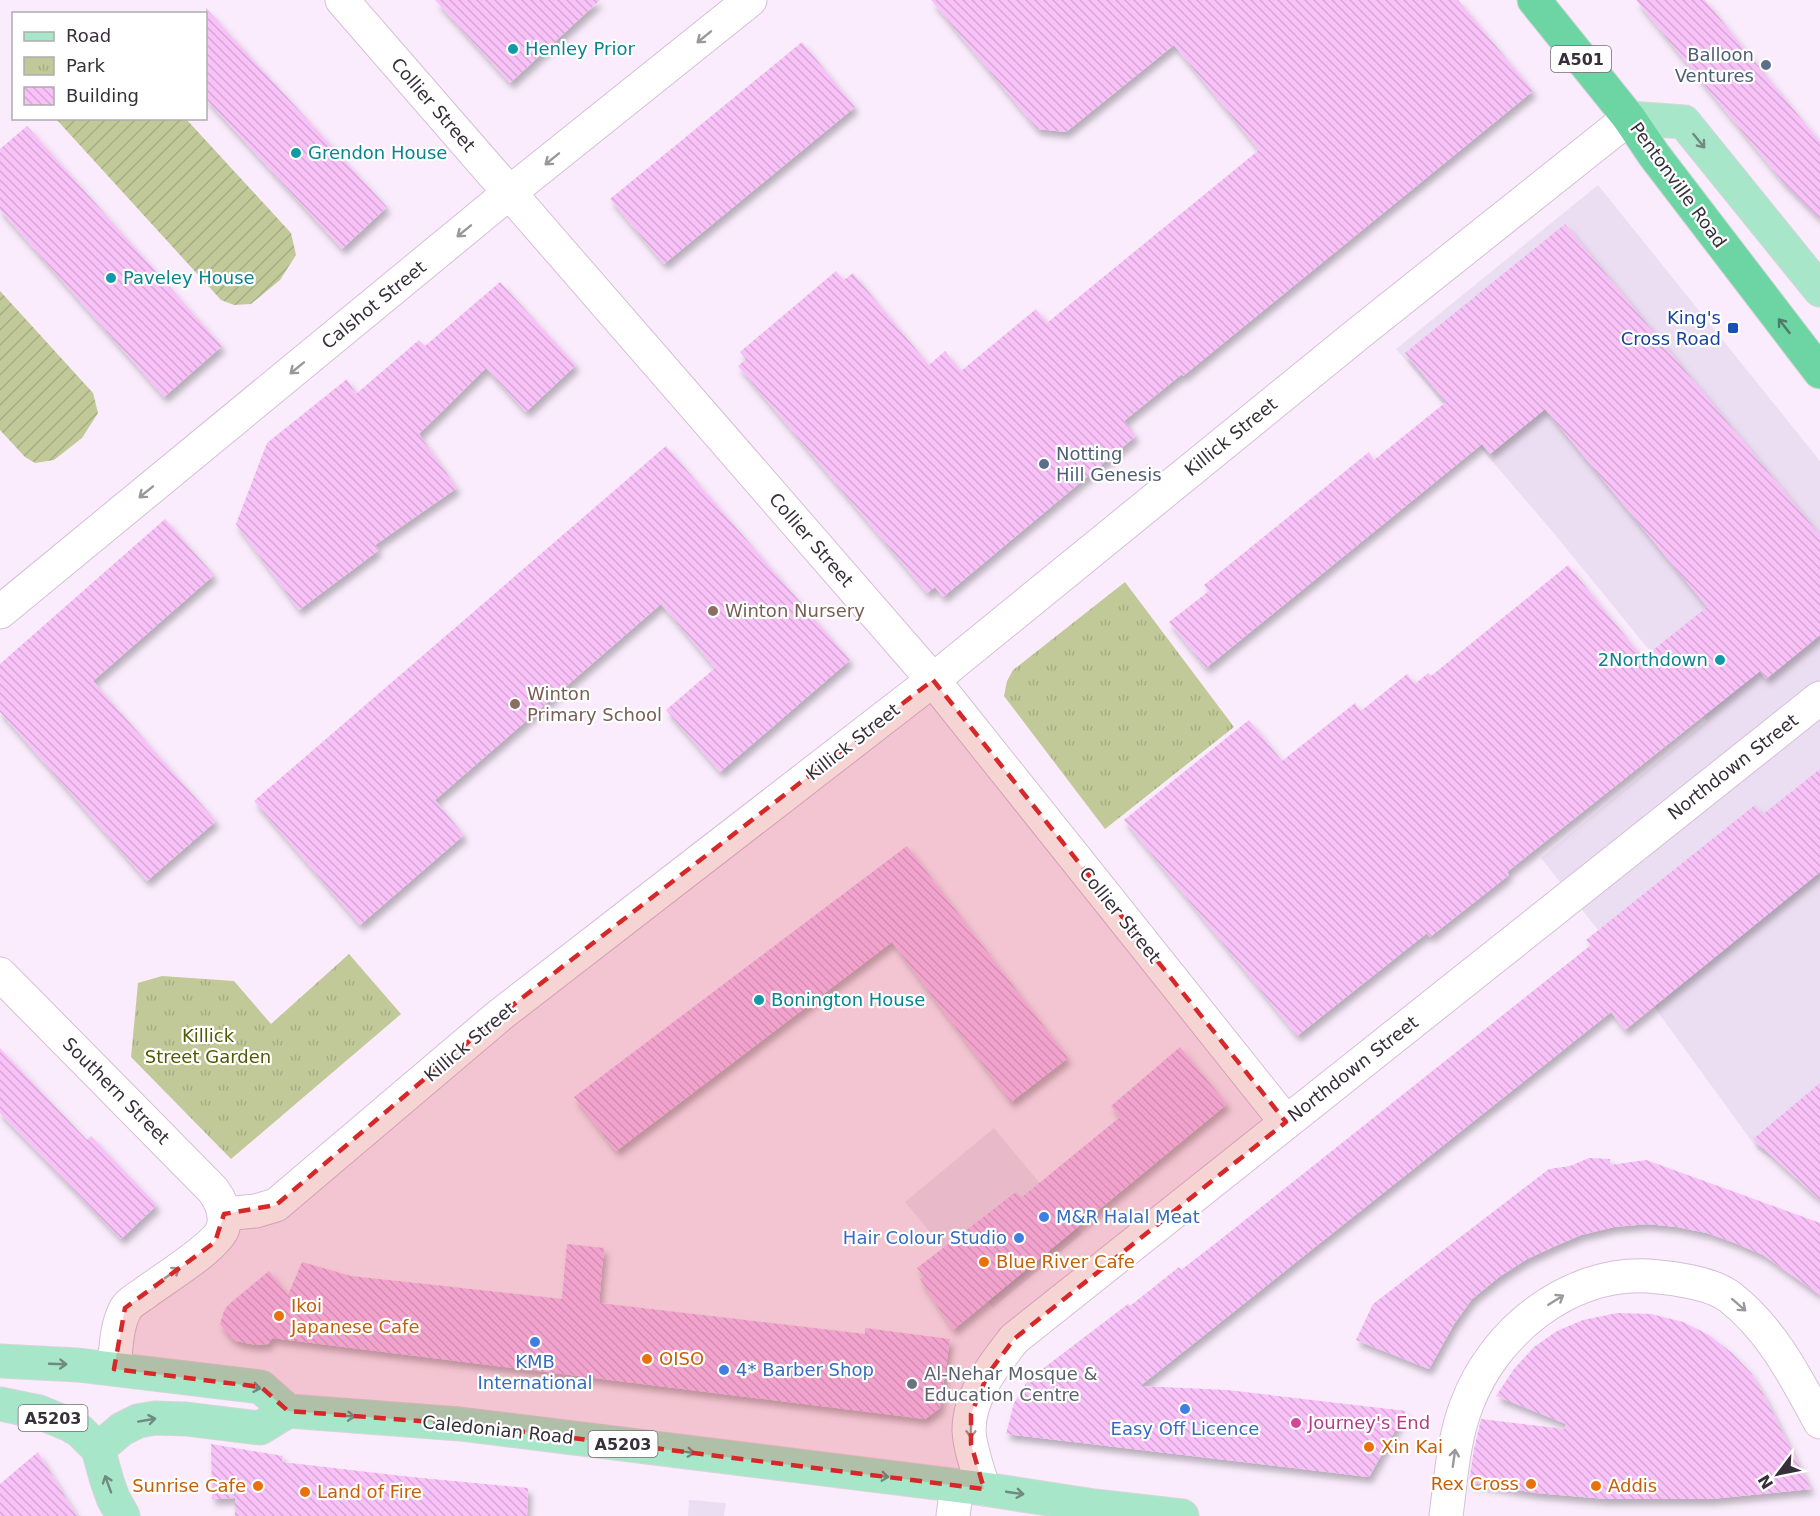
<svg xmlns="http://www.w3.org/2000/svg" width="1820" height="1516" viewBox="0 0 1820 1516" font-family="'DejaVu Sans',sans-serif">
<style>
.commercial{fill:#ecdef2}
.park{fill:url(#park-tufts)}
.garden{fill:url(#garden-furrows)}
.building{fill:url(#building-back-hatch);filter:url(#shadow)}
.lines{fill:none;stroke-linecap:round;stroke-linejoin:round}
.minor-casing{stroke:#d5bfd8;stroke-width:35}
.major-casing{stroke:#d7d5d7;stroke-width:35}
.highway-casing{stroke:#d7d5d7;stroke-width:35}
.minor{stroke:#fff;stroke-width:33}
.major{stroke:#a7e6c8;stroke-width:33}
.highway{stroke:#6dd5a4;stroke-width:33}
.oneway{stroke:#9b979c}
.oneway2{stroke:#6f8a80}
.oneway3{stroke:#4f7a69}
.marked{fill:#d62828;fill-opacity:0.2;stroke:#d62828;stroke-width:4.5;stroke-dasharray:12 8;stroke-linejoin:round}
.culture-dot{fill:#0f9aa8;stroke:#fff;stroke-width:2}
.service-dot{fill:#5c6f8a;stroke:#fff;stroke-width:2}
.transit-dot{fill:#1a4fb4;stroke:#fff;stroke-width:2}
.education-dot{fill:#8d6e63;stroke:#fff;stroke-width:2}
.shop-dot{fill:#3f7fe0;stroke:#fff;stroke-width:2}
.food-dot{fill:#e8710a;stroke:#fff;stroke-width:2}
.worship-dot{fill:#6b7280;stroke:#fff;stroke-width:2}
.hotel-dot{fill:#d1479c;stroke:#fff;stroke-width:2}
.labels{text-anchor:middle;stroke-width:4.5;stroke-linejoin:round;paint-order:stroke}
.shield{fill:#fff;stroke:#736d74;stroke-width:1.5}
.shield-label{font-size:16px;font-weight:bold;fill:#372f39}
.culture-label{font-size:18px;fill:#0d838f;stroke:#fff;text-anchor:start}
.service-label{font-size:18px;fill:#4e5e75;stroke:#fff;text-anchor:end}
.street-label{font-size:18px;fill:#372f39;stroke:#fff}
.transit-label{font-size:18px;fill:#164399;stroke:#fff;text-anchor:end}
.education-label{font-size:18px;fill:#785e54;stroke:#fff;text-anchor:start}
.park-label{font-size:18px;fill:#525903;stroke:#fff}
.shop-label{font-size:18px;fill:#366cbe;stroke:#fff;text-anchor:start}
.food-label{font-size:18px;fill:#c56008;stroke:#fff;text-anchor:start}
.worship-label{font-size:18px;fill:#5b616d;stroke:#fff;text-anchor:start}
.hotel-label{font-size:18px;fill:#b23c85;stroke:#fff;text-anchor:start}
</style>
<defs>
<pattern id="park-tufts" width="24" height="20" patternUnits="userSpaceOnUse" patternTransform="scale(1.5)"><rect width="24" height="20" fill="#c1c998"/><path d="M3 7l-1-3M5 7V3M7 7l1-3M15 17l-1-3M17 17v-4M19 17l1-3" fill="none" stroke="#a6ad84"/></pattern>
<pattern id="garden-furrows" width="10" height="10" patternUnits="userSpaceOnUse" patternTransform="scale(1.5)"><rect width="10" height="10" fill="#c1c998"/><path d="M-1 1l2-2M0 10L10 0M9 11l2-2" fill="none" stroke="#a6ad84"/></pattern>
<pattern id="building-back-hatch" width="6" height="6" patternUnits="userSpaceOnUse" patternTransform="scale(1.5)"><rect width="6" height="6" fill="#f8c2f8"/><path d="M-1 5l2 2M0 0l6 6M5-1l2 2" fill="none" stroke="#d5a7d5"/></pattern>
<filter id="shadow"><feDropShadow dx="3.5" dy="6" stdDeviation="3" flood-color="#0004"/></filter>
</defs>
<rect width="100%" height="100%" fill="#faecfc"/>
<g class="commercial">
<polygon points="1598,185 1820,461 1820,1186 1758,1150 1602,935 1541,858 1707,721 1552,531 1396,349"/>
<polygon points="994,1128 1082,1234 993,1308 905,1202"/>
<polygon points="689,1500 726,1503 724,1516 688,1516"/>
</g>
<g class="park">
<polygon points="1125,582 1234,727 1105,829 1004,696 1007,681 1013,670"/>
<polygon points="349,954 401,1014 231,1159 131,1057 138,983 162,976 234,981 271,1024"/>
</g>
<g class="garden">
<polygon points="56,119 186,119 291,233 296,255 280,280 251,304 234,305 221,300"/>
<polygon points="0,291 93,393 98,413 82,438 54,460 35,463 25,457 0,430"/>
</g>
<g class="building">
<polygon points="435,0 600,0 510,83"/>
<polygon points="931,0 1458,0 1533,91 1183,376 1182,374 1124,421 1136,436 943,597 935,587 927,593 738,366 746,359 740,352 836,271 844,280 853,273 929,365 945,351 961,371 1036,309 1047,323 1259,150 1174,45 1066,132 1037,129"/>
<polygon points="1636,0 1705,0 1820,142 1820,219 1782,181"/>
<polygon points="206,8 387,207 342,249 206,99"/>
<polygon points="802,42 855,107 664,264 610,199"/>
<polygon points="27,126 222,346 164,397 0,210 0,149"/>
<polygon points="1565,224 1820,535 1820,635 1766,679 1760,671 1507,872 1509,875 1430,937 1427,933 1297,1036 1124,820 1249,720 1282,761 1355,703 1361,711 1407,674 1415,684 1428,673 1431,676 1568,565 1643,658 1707,607 1545,409 1490,454 1482,444 1206,668 1169,622 1209,591 1204,585 1369,452 1374,460 1446,402 1405,353"/>
<polygon points="500,282 576,365 526,412 486,368 419,434 457,488 375,545 379,550 299,610 236,524 267,443 347,379 356,394 419,340 425,346"/>
<polygon points="666,446 850,660 720,772 666,710 715,668 661,604 435,800 464,835 360,925 254,801"/>
<polygon points="165,519 214,575 93,681 216,821 147,881 0,712 0,664"/>
<polygon points="1820,769 1820,872 1625,1030 1611,1012 1140,1386 1227,1390 1406,1411 1369,1477 1006,1434 1014,1403 1028,1380 1128,1304 1130,1306 1179,1267 1181,1270 1216,1243 1591,945 1586,940 1755,805 1762,815"/>
<polygon points="907,846 1068,1058 1011,1102 892,942 616,1151 574,1097"/>
<polygon points="1180,1047 1227,1104 953,1330 920,1279 924,1276 917,1268 1016,1192 1021,1198 1120,1117 1111,1106"/>
<polygon points="0,1048 87,1140 91,1136 157,1205 121,1239 0,1113"/>
<polygon points="1820,1083 1820,1200 1753,1139"/>
<polygon points="1589,1158 1610,1159 1610,1165 1646,1160 1820,1223 1820,1295 1763,1255 1735,1243 1707,1233 1677,1227 1647,1224 1614,1227 1581,1235 1553,1247 1527,1259 1499,1277 1472,1299 1454,1324 1429,1369 1356,1340 1373,1304 1549,1169 1570,1166"/>
<polygon points="567,1244 604,1248 599,1303 865,1334 865,1328 950,1339 940,1408 925,1419 272,1338 268,1344 256,1345 236,1341 229,1336 220,1324 224,1311 228,1305 269,1271 288,1295 302,1262 351,1276 562,1299"/>
<polygon points="1617,1313 1651,1314 1683,1322 1709,1335 1732,1353 1751,1373 1766,1399 1811,1489 1710,1499 1606,1499 1536,1493 1469,1482 1474,1449 1481,1419 1565,1429 1566,1424 1496,1396 1514,1369 1534,1347 1557,1331 1583,1320"/>
<polygon points="211,1444 283,1456 282,1462 411,1477 528,1488 527,1516 235,1516 235,1498 212,1499"/>
<polygon points="38,1452 77,1516 0,1516 0,1484"/>
</g>
<g class="lines">
<g class="minor-casing">
<g id="minor">
<polyline points="342,0 933,680 1286,1122"/>
<polyline points="0,612 509,193 750,0"/>
<path d="M 0,974 L 213,1190 C 221,1201 227,1214 223,1228 C 217,1247 160,1281 142,1295 C 136,1299 128,1304 125,1310 C 116,1327 116,1350 114,1369"/>
<polyline points="224,1214 256,1211 276,1205 500,1015 933,680 1359,333 1629,118"/>
<path d="M 984,1489 C 978,1470 970,1450 969,1430 C 969,1395 994,1365 1014,1339 L 1820,698"/>
<polyline points="953,1516 957,1486"/>
<path d="M 1446,1516 C 1451,1479 1453,1439 1467,1404 C 1494,1332 1568,1272 1648,1276 C 1672,1278 1710,1282 1730,1297 C 1772,1330 1795,1376 1820,1422"/>
</g>
</g>
<g class="major-casing">
<g id="major">
<polyline points="1629,118 1684,122 1820,290"/>
<polyline points="0,1361 78,1365 261,1387 288,1411 460,1424 984,1489 1094,1506 1182,1516"/>
<polyline points="0,1404 39,1412 68,1424 80,1431 98,1449 107,1481 113,1498 123,1516"/>
<polyline points="98,1449 122,1429 138,1421 155,1418 186,1419 260,1428 288,1411"/>
</g>
</g>
<g class="highway-casing">
<polyline id="highway" points="1534,0 1629,118 1654,155 1820,372"/>
</g>
<use href="#minor" class="minor"/>
<use href="#major" class="major"/>
<use href="#highway" class="highway"/>
</g>
<defs><path id="oneway-shaft" d="M-6 0H5M1.5-3L5.5 0L1.5 3" fill="none" stroke-width="1.6" stroke-linecap="round" stroke-linejoin="round" transform="scale(1.5)"/></defs>
<g class="oneway">
<use href="#oneway-shaft" transform="translate(704 37) rotate(141)"/>
<use href="#oneway-shaft" transform="translate(552 159) rotate(141)"/>
<use href="#oneway-shaft" transform="translate(464 231) rotate(141)"/>
<use href="#oneway-shaft" transform="translate(297 368) rotate(141)"/>
<use href="#oneway-shaft" transform="translate(146 492) rotate(141)"/>
<use href="#oneway-shaft" transform="translate(172 1273) rotate(-35)"/>
<use href="#oneway-shaft" transform="translate(1556 1300) rotate(-32)"/>
<use href="#oneway-shaft" transform="translate(1739 1305) rotate(41)"/>
<use href="#oneway-shaft" transform="translate(971 1429) rotate(91)"/>
<use href="#oneway-shaft" transform="translate(1454 1458) rotate(-82)"/>
</g>
<g class="oneway2">
<use href="#oneway-shaft" transform="translate(1699 141) rotate(51)"/>
<use href="#oneway-shaft" transform="translate(58 1364) rotate(2)"/>
<use href="#oneway-shaft" transform="translate(252 1387) rotate(10)"/>
<use href="#oneway-shaft" transform="translate(346 1416) rotate(4)"/>
<use href="#oneway-shaft" transform="translate(147 1420) rotate(-10)"/>
<use href="#oneway-shaft" transform="translate(686 1452) rotate(7)"/>
<use href="#oneway-shaft" transform="translate(880 1476) rotate(7)"/>
<use href="#oneway-shaft" transform="translate(108 1484) rotate(-110)"/>
<use href="#oneway-shaft" transform="translate(1015 1493) rotate(8)"/>
</g>
<use class="oneway3" href="#oneway-shaft" transform="translate(1784 326) rotate(-128)"/>
<path class="marked" d="M 933,680 L 1286,1122 L 1014,1339 L 988,1374 L 971,1414 L 971,1444 L 984,1489 L 460,1424 L 288,1411 L 261,1387 L 114,1369 L 125,1308 L 215,1242 L 224,1214 L 276,1205 L 500,1015 Z"/>
<g class="culture-dot">
<circle cx="513" cy="49" r="6"/>
<circle cx="296" cy="153" r="6"/>
<circle cx="111" cy="278" r="6"/>
<circle cx="1720" cy="660" r="6"/>
<circle cx="759" cy="1000" r="6"/>
</g>
<g class="service-dot">
<circle cx="1766" cy="65" r="6"/>
<circle cx="1044" cy="464" r="6"/>
</g>
<rect class="transit-dot" x="1727" y="322" width="12" height="12" rx="3"/>
<g class="education-dot">
<circle cx="713" cy="611" r="6"/>
<circle cx="515" cy="704" r="6"/>
</g>
<g class="shop-dot">
<circle cx="1044" cy="1217" r="6"/>
<circle cx="1019" cy="1238" r="6"/>
<circle cx="535" cy="1342" r="6"/>
<circle cx="724" cy="1370" r="6"/>
<circle cx="1185" cy="1409" r="6"/>
</g>
<g class="food-dot">
<circle cx="984" cy="1262" r="6"/>
<circle cx="279" cy="1316" r="6"/>
<circle cx="647" cy="1359" r="6"/>
<circle cx="1369" cy="1447" r="6"/>
<circle cx="1531" cy="1484" r="6"/>
<circle cx="258" cy="1486" r="6"/>
<circle cx="1596" cy="1486" r="6"/>
<circle cx="305" cy="1492" r="6"/>
</g>
<circle class="worship-dot" cx="912" cy="1384" r="6"/>
<circle class="hotel-dot" cx="1296" cy="1423" r="6"/>
<g class="labels">
<g class="shield">
<rect x="1551" y="46" width="60" height="26" rx="4.5"/>
<rect x="18.5" y="1405" width="69" height="26" rx="4.5"/>
<rect x="588.5" y="1431" width="69" height="26" rx="4.5"/>
</g>
<g class="shield-label">
<text x="1581" y="65">A501</text>
<text x="53" y="1424">A5203</text>
<text x="623" y="1450">A5203</text>
</g>
<g class="culture-label">
<text x="525" y="55">Henley Prior</text>
<text x="308" y="159">Grendon House</text>
<text x="123" y="284">Paveley House</text>
<text x="1708" y="666" text-anchor="end">2Northdown</text>
<text x="771" y="1006">Bonington House</text>
</g>
<g class="service-label">
<text x="1754" y="61">Balloon<tspan x="1754" dy="21">Ventures</tspan></text>
<text x="1056" y="460" text-anchor="start">Notting<tspan x="1056" dy="21">Hill Genesis</tspan></text>
</g>
<g class="street-label">
<text transform="translate(433 105) rotate(49)" y="6">Collier Street</text>
<text transform="translate(1678 185) rotate(54)" y="6">Pentonville Road</text>
<text transform="translate(374 305) rotate(-39)" y="6">Calshot Street</text>
<text transform="translate(1231 437) rotate(-39)" y="6">Killick Street</text>
<text transform="translate(811 540) rotate(49)" y="6">Collier Street</text>
<text transform="translate(853 742) rotate(-38)" y="6">Killick Street</text>
<text transform="translate(1733 767) rotate(-38)" y="6">Northdown Street</text>
<text transform="translate(1120 915) rotate(51)" y="6">Collier Street</text>
<text transform="translate(470 1042) rotate(-40)" y="6">Killick Street</text>
<text transform="translate(1353 1069) rotate(-38)" y="6">Northdown Street</text>
<text transform="translate(116 1091) rotate(45)" y="6">Southern Street</text>
<text transform="translate(498 1430) rotate(6)" y="6">Caledonian Road</text>
</g>
<g class="transit-label">
<text x="1721" y="324">King's<tspan x="1721" dy="21">Cross Road</tspan></text>
</g>
<g class="education-label">
<text x="725" y="617">Winton Nursery</text>
<text x="527" y="700">Winton<tspan x="527" dy="21">Primary School</tspan></text>
</g>
<g class="park-label">
<text x="208" y="1042">Killick<tspan x="208" dy="21">Street Garden</tspan></text>
</g>
<g class="shop-label">
<text x="1056" y="1223">M&amp;R Halal Meat</text>
<text x="1007" y="1244" text-anchor="end">Hair Colour Studio</text>
<text x="535" y="1368" text-anchor="middle">KMB<tspan x="535" dy="21">International</tspan></text>
<text x="736" y="1376">4* Barber Shop</text>
<text x="1185" y="1435" text-anchor="middle">Easy Off Licence</text>
</g>
<g class="food-label">
<text x="996" y="1268">Blue River Cafe</text>
<text x="291" y="1312">Ikoi<tspan x="291" dy="21">Japanese Cafe</tspan></text>
<text x="659" y="1365">OISO</text>
<text x="1381" y="1453">Xin Kai</text>
<text x="1519" y="1490" text-anchor="end">Rex Cross</text>
<text x="246" y="1492" text-anchor="end">Sunrise Cafe</text>
<text x="1608" y="1492">Addis</text>
<text x="317" y="1498">Land of Fire</text>
</g>
<g class="worship-label">
<text x="924" y="1380">Al-Nehar Mosque &amp;<tspan x="924" dy="21">Education Centre</tspan></text>
</g>
<g class="hotel-label">
<text x="1308" y="1429">Journey's End</text>
</g>
</g>
<rect x="12" y="12" width="195" height="108" fill="#ffffff" stroke="#afacb0" stroke-width="1.5"/>
<rect x="24" y="32" width="30" height="9" fill="#a7e6c8" stroke="#afacb0" stroke-width="1.5"/>
<text x="66" y="42" font-size="18" fill="#372f39">Road</text>
<rect x="24" y="57" width="30" height="18" fill="url(#park-tufts)" stroke="#afacb0" stroke-width="1.5"/>
<text x="66" y="72" font-size="18" fill="#372f39">Park</text>
<rect x="24" y="87" width="30" height="18" fill="url(#building-back-hatch)" stroke="#afacb0" stroke-width="1.5"/>
<text x="66" y="102" font-size="18" fill="#372f39">Building</text>
<g transform="translate(1778 1474) rotate(238)" stroke="#ffffff" stroke-width="4.5" paint-order="stroke">
<path d="M0-4.5L10 22L0 15L-10 22Z" fill="#372f39"/>
<text y="-9" font-size="16" font-weight="bold" text-anchor="middle" fill="#372f39">N</text>
</g>
</svg>
